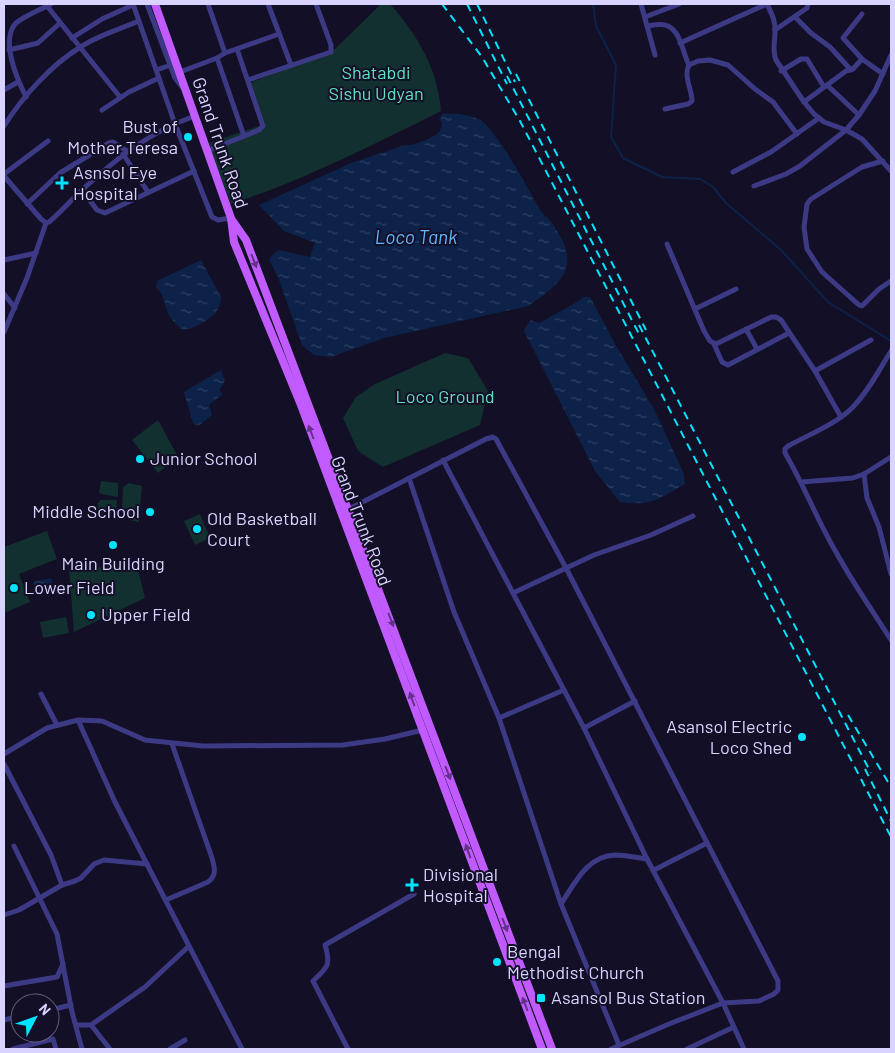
<svg xmlns="http://www.w3.org/2000/svg" width="895" height="1053" viewBox="0 0 895 1053" font-family="Barlow,sans-serif">
<style>
.green{fill:#12302f}
.water{fill:url(#water-ripples)}
.lines{fill:none;stroke-linecap:round;stroke-linejoin:round}
.stream{stroke:#0c2248;stroke-width:2}
.minor{stroke:#3d3a85;stroke-width:5}
.primary{stroke:#c25bff;stroke-width:8}
.rail{stroke:#00e5ff;stroke-width:2;stroke-dasharray:8 6;stroke-linecap:butt}
.oneway{fill:#623188}
.poi-dot{fill:#00e5ff;stroke:#130f26;stroke-width:2}
.labels{text-anchor:middle;stroke-width:4;stroke-linejoin:round;paint-order:stroke}
.park-label{font-size:18px;fill:#5fe0c0;stroke:#130f26}
.poi-label{font-size:18px;fill:#d9d4ff;stroke:#130f26;text-anchor:start}
.street-label{font-size:18px;fill:#d9d4ff;stroke:#130f26}
.water-label{font-size:19px;font-style:italic;fill:#62b6ff;stroke:#130f26}
</style>
<defs>
<pattern id="water-ripples" width="26" height="14" patternUnits="userSpaceOnUse" patternTransform="scale(1.25)"><rect width="26" height="14" fill="#0c2248"/><path d="M2 4q2-2 4 0t4 0M15 11q2-2 4 0t4 0" fill="none" stroke="#2f4163"/></pattern>
</defs>
<rect width="100%" height="100%" fill="#130f26"/>
<g class="green">
<path d="M 381,4 L 390,4 C 417,34 438,69 441,111 C 373,145 304,180 231,204 L 208,143 L 265,124 L 250,83 L 335,49 Z"/>
<polygon points="445,353 468,358 488,391 480,425 383,467 358,451 343,418 356,397 375,384"/>
<polygon points="158,420 178,457 158,473 132,440"/>
<polygon points="101,481 118,483 118,497 101,494 99,492"/>
<polygon points="129,483 142,486 139,522 130,520 122,511 123,487"/>
<polygon points="101,500 117,500 116,512 110,515 107,519 92,518 92,516 97,513 98,503"/>
<polygon points="200,514 210,538 195,545 184,521"/>
<polygon points="47,531 57,559 19,574 30,602 4,613 4,547"/>
<polygon points="137,566 145,598 74,632 69,568"/>
<polygon points="66,617 69,633 43,638 40,622"/>
</g>
<g class="water">
<path d="M 442,114 C 454,113 469,114 480,120 C 498,131 529,192 542,213 C 551,220 555,227 561,238 C 580,273 553,288 528,306 L 384,338 L 331,357 L 314,355 L 302,345 L 279,280 L 269,259 L 278,250 L 310,257 L 315,243 L 284,231 L 259,205 L 351,163 L 405,145 C 411,147 436,137 440,131 C 441,129 442,124 442,122 L 439,119 Z"/>
<path d="M 201,260 L 221,297 C 221,305 217,313 211,317 C 205,321 189,332 182,329 C 179,328 178,326 176,324 C 163,313 167,296 156,287 L 157,281 Z"/>
<path d="M 584,297 L 590,297 L 615,344 L 655,411 L 684,474 L 685,484 C 661,498 650,507 620,502 L 595,471 L 524,331 L 526,326 L 531,320 L 539,323 L 572,305 Z"/>
<polygon points="221,370 225,381 219,390 223,394 209,405 212,415 201,424 196,426 193,423 184,392"/>
<polygon points="51,578 53,588 35,592 33,582"/>
</g>
<g class="lines">
<polyline class="stream" points="593,4 596,26 616,65 611,137 623,158 662,177 700,179 713,187 726,203 781,250 828,302 891,341"/>
<g class="minor">
<polyline points="133,4 175,124 212,217 218,220 231,218"/>
<polyline points="147,4 175,78 182,87"/>
<polyline points="268,4 291,65"/>
<polyline points="641,4 655,55"/>
<path d="M 767,4 C 771,13 776,21 775,32 C 775,42 772,50 776,60 L 804,102 L 814,114 L 824,122 L 846,130 L 862,139 L 891,171"/>
<polyline points="47,6 120,97"/>
<polyline points="862,14 843,38 862,59 883,74"/>
<polyline points="645,17 679,4"/>
<polyline points="795,17 811,33 830,47 851,70"/>
<path d="M 647,26 C 654,25 662,23 668,26 C 681,32 683,54 689,65"/>
<polyline points="775,30 807,8 808,4"/>
<polyline points="72,38 102,19 133,5"/>
<polyline points="680,43 767,4"/>
<polyline points="9,50 38,43 60,23"/>
<polyline points="225,53 279,34"/>
<polyline points="217,58 244,136"/>
<polyline points="156,70 171,65"/>
<polyline points="781,71 801,59 807,59 824,87"/>
<polyline points="180,72 217,58 225,53 208,4"/>
<polyline points="248,80 331,52 331,45 316,4"/>
<polyline points="827,85 859,115"/>
<polyline points="4,90 18,82"/>
<path d="M 26,97 C 17,79 0,40 16,23 C 26,15 40,10 51,4"/>
<polyline points="804,102 846,71 853,69 862,59"/>
<path d="M 665,109 L 688,104 L 692,101 C 692,89 683,76 689,65 L 698,61 L 710,60 L 728,65 L 755,89 L 773,102 L 797,134"/>
<polyline points="102,110 129,92 159,78"/>
<path d="M 4,126 C 23,96 51,65 82,46 C 99,35 120,29 139,21"/>
<polyline points="207,151 259,130 263,126 237,49"/>
<polyline points="123,154 148,192"/>
<polyline points="883,161 862,167 811,199 807,204 804,227 807,249 822,272 859,305 862,306 879,289 891,281"/>
<polyline points="733,172 771,152 819,118"/>
<polyline points="4,174 48,141"/>
<path d="M 4,176 L 41,219 L 46,223 L 49,222 C 61,212 71,200 83,189 C 117,158 151,131 195,116"/>
<polyline points="754,186 786,174 800,166 846,130 859,115 875,91 891,55"/>
<polyline points="82,190 97,210 105,213 194,171"/>
<polyline points="27,204 60,173 109,143 113,142 127,151"/>
<polyline points="667,244 704,331 710,341 716,344 771,317 776,317 781,320 815,371 841,417"/>
<polyline points="4,260 36,253"/>
<polyline points="4,294 15,308"/>
<polyline points="695,309 736,289"/>
<polyline points="746,329 757,349"/>
<polyline points="4,332 27,278 46,223"/>
<polyline points="714,344 722,362 728,365 789,333"/>
<path d="M 891,351 C 879,370 868,392 852,408 C 836,424 808,435 788,446 L 785,449 L 785,453 C 804,485 817,520 836,552 C 852,582 873,611 891,640"/>
<polyline points="815,371 871,340"/>
<polyline points="891,457 864,474 867,498 879,527 891,574"/>
<polyline points="443,460 584,728 647,859 723,1003 744,1049"/>
<polyline points="409,478 454,612 499,718 561,904 619,1045"/>
<polyline points="802,482 853,478 864,474"/>
<polyline points="347,510 486,439 493,437 496,439 566,568 778,981 778,990 774,994 759,1001 723,1003 669,1024 611,1049"/>
<polyline points="513,593 594,555 651,535 693,516"/>
<polyline points="41,694 57,725"/>
<polyline points="499,718 564,690"/>
<polyline points="78,720 115,802 242,1049"/>
<polyline points="584,728 635,701"/>
<polyline points="4,754 47,728 78,720 102,721 145,740 203,746 343,745 385,739 423,730"/>
<polyline points="4,764 51,855 62,885"/>
<polyline points="14,846 57,934 72,1012 82,1049"/>
<polyline points="654,870 707,843"/>
<path d="M 166,900 L 208,882 C 218,875 214,865 211,855 L 172,744"/>
<path d="M 561,904 C 575,883 587,856 615,855 C 626,855 637,858 647,859"/>
<polyline points="4,915 19,910 62,885 75,881 81,878 94,864 104,860 147,864"/>
<polyline points="4,986 57,977 63,964"/>
<polyline points="50,1010 71,1005"/>
<polyline points="4,1020 20,1016"/>
<polyline points="76,1025 91,1025 110,1049"/>
<polyline points="91,1025 145,987 189,946"/>
<polyline points="13,1049 53,1039 56,1049"/>
<polyline points="170,1049 185,1040"/>
<path d="M 348,1049 L 313,981 C 328,967 331,965 325,945 L 414,894"/>
<polyline points="687,1049 734,1027"/>
</g>
<g class="primary">
<polyline points="155,4 231,218 234,242 301,405 542,1049"/>
<polyline points="232,220 246,240 552,1049"/>
</g>
<g class="rail">
<polyline points="442,4 482,57 520,121 891,837"/>
<polyline points="467,4 507,84"/>
<polyline points="477,4 515,82"/>
<polyline points="516,74 646,330"/>
<polyline points="507,76 639,334"/>
<polyline points="639,325 871,773"/>
<polyline points="848,715 891,787"/>
<polyline points="865,769 891,821"/>
</g>
</g>
<defs><path id="oneway-solid" d="M-6-.8H1V-3.2L6.5 0L1 3.2V.8H-6Z" transform="scale(1.25)"/></defs>
<g class="oneway">
<use href="#oneway-solid" transform="translate(254 261) rotate(69)"/>
<use href="#oneway-solid" transform="translate(311 432) rotate(-111)"/>
<use href="#oneway-solid" transform="translate(391 620) rotate(69)"/>
<use href="#oneway-solid" transform="translate(412 699) rotate(-110)"/>
<use href="#oneway-solid" transform="translate(448 773) rotate(69)"/>
<use href="#oneway-solid" transform="translate(468 851) rotate(-110)"/>
<use href="#oneway-solid" transform="translate(505 925) rotate(69)"/>
<use href="#oneway-solid" transform="translate(525 1004) rotate(-111)"/>
</g>
<g class="poi-dot">
<circle cx="188" cy="137" r="5"/>
<path d="M59.5 175.5h5v5h5v5h-5v5h-5v-5h-5v-5h5z"/>
<circle cx="140" cy="459" r="5"/>
<circle cx="150" cy="512" r="5"/>
<circle cx="197" cy="529" r="5"/>
<circle cx="113" cy="545" r="5"/>
<circle cx="14" cy="588" r="5"/>
<circle cx="91" cy="615" r="5"/>
<circle cx="802" cy="737" r="5"/>
<path d="M409.5 877.5h5v5h5v5h-5v5h-5v-5h-5v-5h5z"/>
<circle cx="497" cy="962" r="5"/>
<rect x="536" y="993" width="10" height="10" rx="2.5"/>
</g>
<g class="labels">
<g class="park-label">
<text x="376" y="79">Shatabdi<tspan x="376" dy="21">Sishu Udyan</tspan></text>
<text x="445" y="403">Loco Ground</text>
</g>
<g class="poi-label">
<text x="178" y="133" text-anchor="end">Bust of<tspan x="178" dy="21">Mother Teresa</tspan></text>
<text x="73" y="179">Asnsol Eye<tspan x="73" dy="21">Hospital</tspan></text>
<text x="150" y="465">Junior School</text>
<text x="140" y="518" text-anchor="end">Middle School</text>
<text x="207" y="525">Old Basketball<tspan x="207" dy="21">Court</tspan></text>
<text x="113" y="570" text-anchor="middle">Main Building</text>
<text x="24" y="594">Lower Field</text>
<text x="101" y="621">Upper Field</text>
<text x="792" y="733" text-anchor="end">Asansol Electric<tspan x="792" dy="21">Loco Shed</tspan></text>
<text x="423" y="881">Divisional<tspan x="423" dy="21">Hospital</tspan></text>
<text x="507" y="958">Bengal<tspan x="507" dy="21">Methodist Church</tspan></text>
<text x="551" y="1004">Asansol Bus Station</text>
</g>
<g class="street-label">
<text transform="translate(220 143) rotate(71)" y="6">Grand Trunk Road</text>
<text transform="translate(361 521) rotate(69)" y="6">Grand Trunk Road</text>
</g>
<g class="water-label">
<text x="416" y="244">Loco Tank</text>
</g>
</g>
<rect width="895" height="1053" fill="none" stroke="#d9d4ff" stroke-width="10"/>
<g transform="translate(35 1018) rotate(49)"><circle r="24" fill="#130f26" stroke="#625e7d"/>
<path d="M0-4L9 19L0 12L-9 19Z" fill="#00e5ff"/>
<text y="-8" font-size="14" font-weight="bold" text-anchor="middle" fill="#d9d4ff">N</text>
</g>
</svg>
